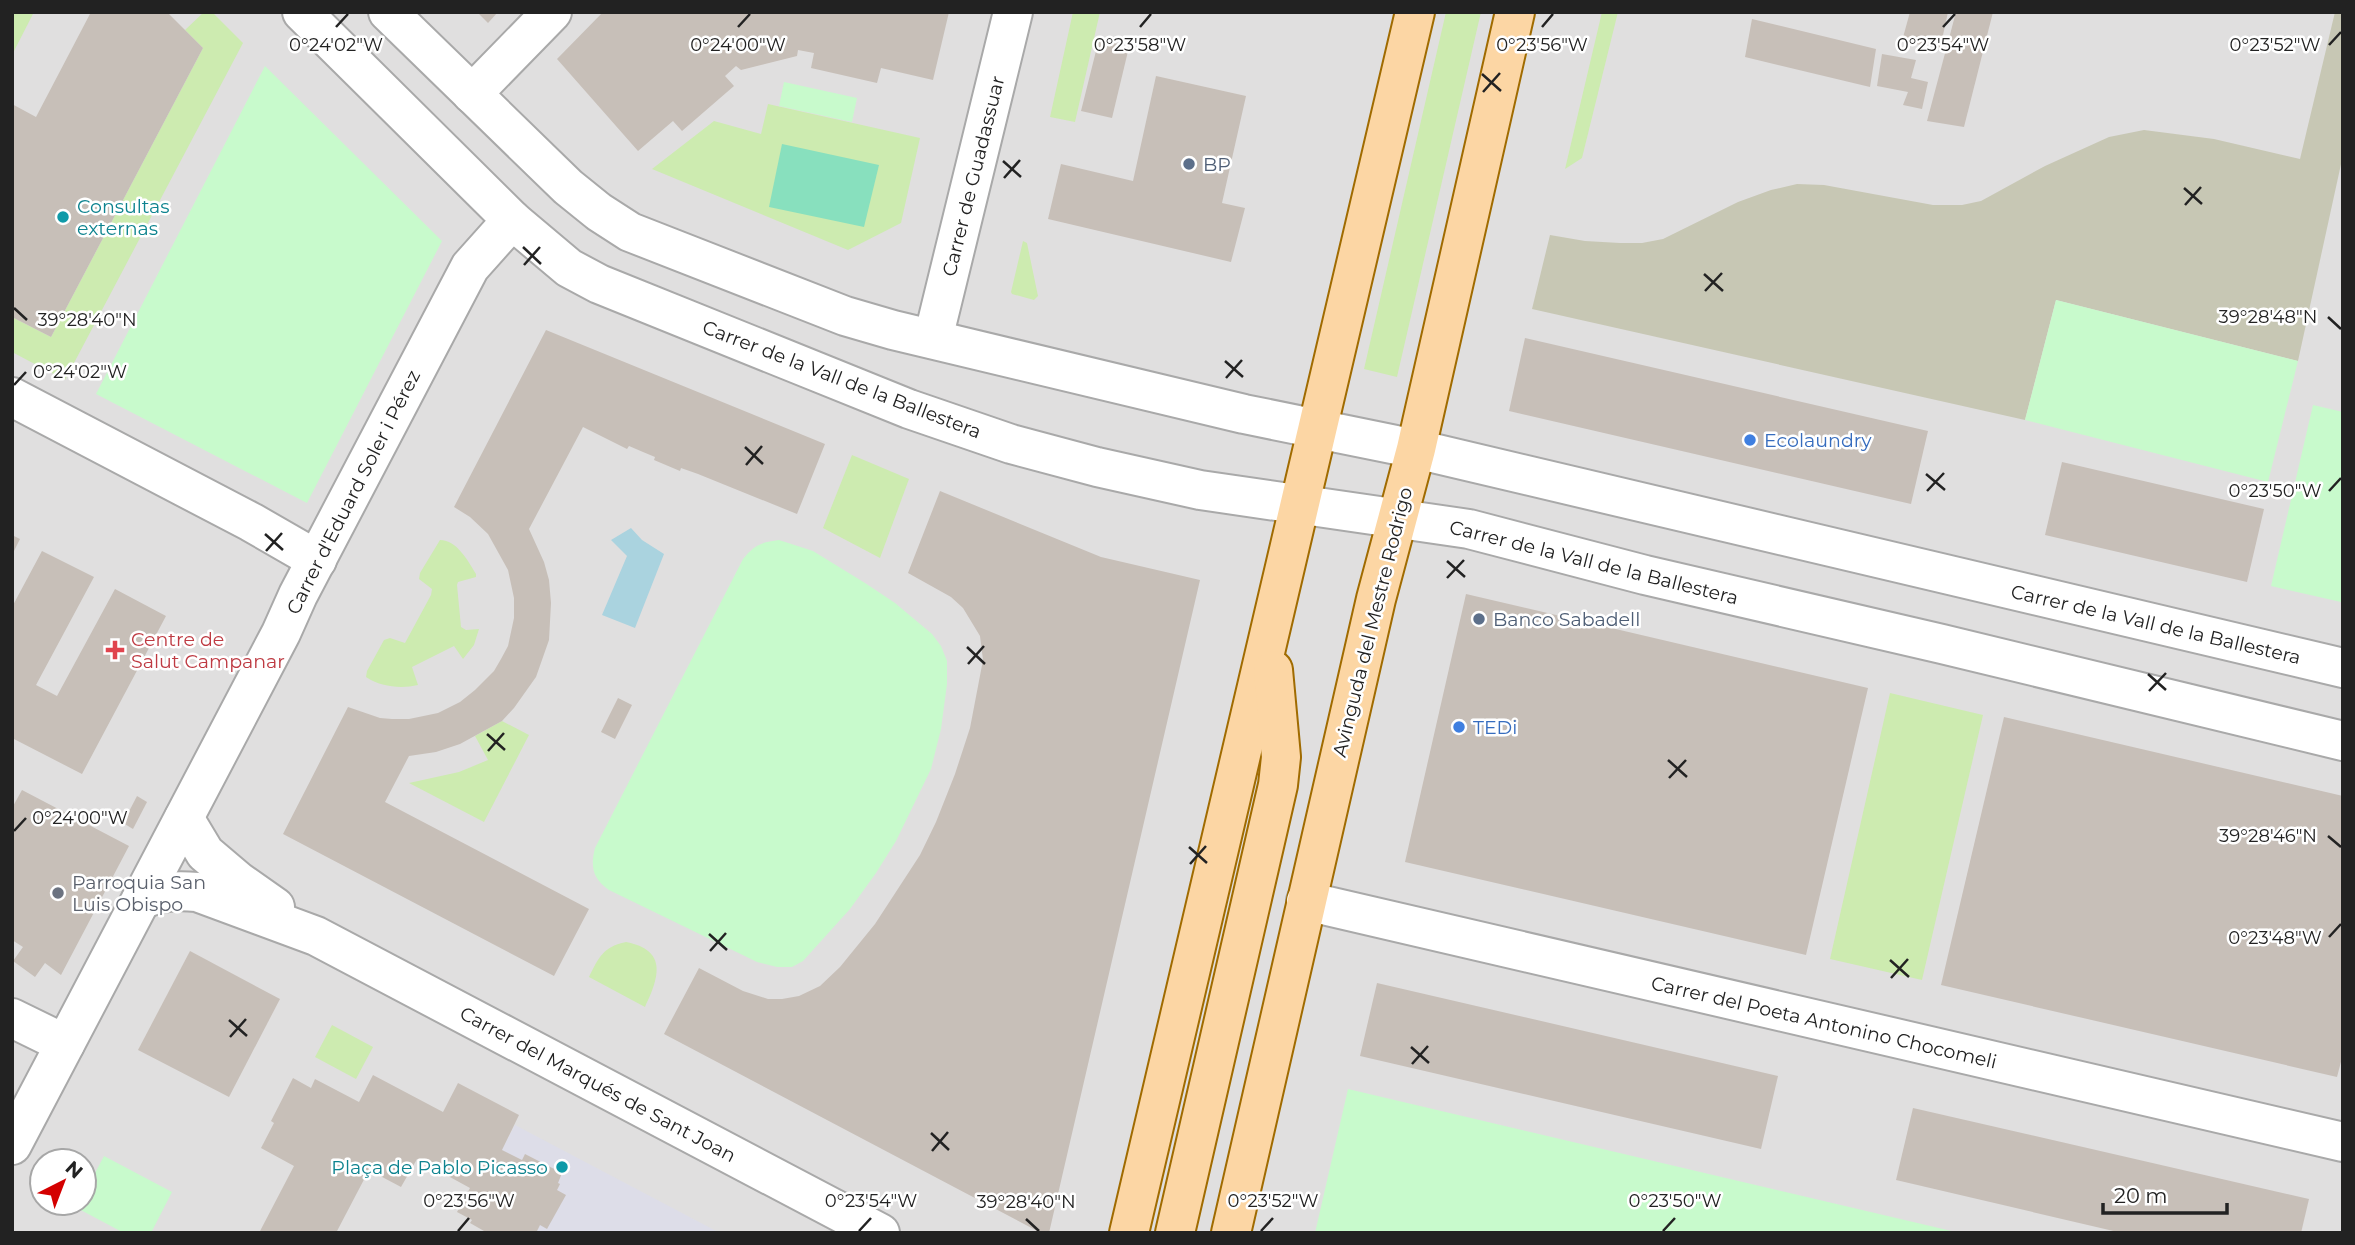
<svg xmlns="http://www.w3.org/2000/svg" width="2355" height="1245" viewBox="0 0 2355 1245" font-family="Montserrat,sans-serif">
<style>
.residential{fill:#e0dfdf;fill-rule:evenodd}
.construction{fill:#c7c7b4}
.grass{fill:#cdebb0}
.park{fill:#c8facc}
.pitch{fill:#88e0be}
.plaza{fill:#dddde8}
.water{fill:#aad3df}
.building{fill:#c7bfb8}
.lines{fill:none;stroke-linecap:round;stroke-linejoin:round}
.minor-casing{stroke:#a9a9a9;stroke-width:42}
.tertiary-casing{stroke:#a9a9a9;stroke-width:42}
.primary-casing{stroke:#a06b00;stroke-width:42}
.minor{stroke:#fff;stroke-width:38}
.tertiary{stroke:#fff;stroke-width:38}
.primary{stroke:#fcd6a4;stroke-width:38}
.ticks{fill:none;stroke:#222;stroke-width:2.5}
.service-dot{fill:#5c6f8a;stroke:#fff;stroke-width:2.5}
.culture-dot{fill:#0f9aa8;stroke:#fff;stroke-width:2.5}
.shop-dot{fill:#3f7fe0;stroke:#fff;stroke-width:2.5}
.health-dot{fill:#e0444e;stroke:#fff;stroke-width:2.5}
.worship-dot{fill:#6b7280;stroke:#fff;stroke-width:2.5}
.labels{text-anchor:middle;stroke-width:5;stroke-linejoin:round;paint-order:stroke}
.service-label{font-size:19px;fill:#4e5e75;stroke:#fff;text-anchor:start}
.street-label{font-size:19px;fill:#222;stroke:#fff}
.culture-label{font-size:19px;fill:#0d838f;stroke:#fff;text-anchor:start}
.shop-label{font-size:19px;fill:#366cbe;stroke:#fff;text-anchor:start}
.health-label{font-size:19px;fill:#be3a42;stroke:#fff;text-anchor:start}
.worship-label{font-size:19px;fill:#5b616d;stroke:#fff;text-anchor:start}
.ticks-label{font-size:18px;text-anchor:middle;fill:#222;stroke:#fff;stroke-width:5;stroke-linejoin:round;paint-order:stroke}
</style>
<rect width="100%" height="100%" fill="#f2efe9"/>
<path class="residential" d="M 12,12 L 2343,12 L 2343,1233 L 12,1233 ZM 42,1161 L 84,1161 L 84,1203 L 42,1203 Z"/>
<polygon class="construction" points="2335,12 2343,12 2343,155 2298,361 2056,300 2025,420 1532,309 1550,235 1585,241 1620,243 1642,243 1663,239 1738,202 1771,190 1797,184 1824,185 1933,205 1962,205 1981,201 2045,166 2109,137 2144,130 2214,139 2300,159"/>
<g class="grass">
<polygon points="12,12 34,12 12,55"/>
<polygon points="204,12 212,12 243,43 65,380 12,352 12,317 51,337 203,48 185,30"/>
<polygon points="1073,12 1100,12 1075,122 1050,117"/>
<polygon points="1446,12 1481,12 1397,377 1364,369"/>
<polygon points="1602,12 1618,12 1582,158 1565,169"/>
<polygon points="768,104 920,138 901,223 848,250 652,169 714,121 761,134"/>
<polygon points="1023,241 1027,243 1038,296 1034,300 1012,294 1011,292"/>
<polygon points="852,455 909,479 880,558 823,528"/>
<path d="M 440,540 C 457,540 468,561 476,574 L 476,577 L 458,582 L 457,585 L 461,627 L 466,630 L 479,629 L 474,645 L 463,659 L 454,646 L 412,667 L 418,685 C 401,689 381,687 366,677 L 367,671 L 384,640 L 390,638 L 405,643 L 431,595 L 432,589 L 419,579 L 420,573 Z"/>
<polygon points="1890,693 1983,715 1922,980 1830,959"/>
<polygon points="502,721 529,735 484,822 409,783 459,772 488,760 475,736"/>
<path d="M 626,942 C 667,950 660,976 645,1007 L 589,977 C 599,957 603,947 626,942 Z"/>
<polygon points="332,1025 373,1047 356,1079 315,1057"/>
</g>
<g class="park">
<polygon points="265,66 442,241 307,503 96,394"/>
<polygon points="784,82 857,98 852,122 779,106"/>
<polygon points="2056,300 2298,361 2268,482 2025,420"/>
<polygon points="2313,405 2343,412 2343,594 2341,602 2271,586"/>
<path d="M 779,540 L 813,551 L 865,583 L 895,603 L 932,634 L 941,646 L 947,661 L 947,684 L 941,729 L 931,769 L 896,841 L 876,873 L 850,909 L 803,961 L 792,967 L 777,967 L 757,962 L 609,890 C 593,879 590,867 595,848 L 743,559 C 754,545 762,542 779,540 Z"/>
<polygon points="1348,1089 1960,1233 1315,1233"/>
<polygon points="104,1156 172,1192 151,1233 124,1233 77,1208 79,1203 84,1203 84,1194"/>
</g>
<polygon class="pitch" points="782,144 879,165 864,227 769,207"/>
<polygon class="plaza" points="515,1125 720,1233 536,1233 560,1184 500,1152"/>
<polygon class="water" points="631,528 642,540 664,554 635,628 602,615 627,556 611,540"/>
<g class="building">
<polygon points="91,12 167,12 203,48 51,337 12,317 12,104 36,117"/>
<polygon points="477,12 498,12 488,23"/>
<polygon points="603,12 949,12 933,80 881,68 877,83 811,68 814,53 798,50 797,56 741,70 736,66 725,76 734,86 682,131 673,121 638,151 557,59"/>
<polygon points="1910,12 1948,12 1940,49 1902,41"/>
<polygon points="1956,12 1993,12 1964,127 1927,121"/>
<polygon points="1752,19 1876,49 1870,87 1745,57"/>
<polygon points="1099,39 1129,47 1112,118 1081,111"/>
<polygon points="1882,54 1916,60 1911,78 1928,82 1922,109 1903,105 1908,92 1877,86"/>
<polygon points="1156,76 1246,96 1222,203 1245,208 1231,262 1048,219 1061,164 1133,181"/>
<polygon points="546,330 825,444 797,514 698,474 681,468 680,471 654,460 655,457 643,452 629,446 627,449 583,427 529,529 544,562 549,580 551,603 549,640 536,677 514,708 502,721 460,744 436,752 409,756 385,802 589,909 554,976 283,834 348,707 380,718 392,719 409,719 438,713 460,702 475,690 494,671 501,659 508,646 514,618 514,598 508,570 488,534 470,517 454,507"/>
<polygon points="1525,338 1928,431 1911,504 1509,411"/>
<polygon points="2062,462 2264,509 2247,582 2045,535"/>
<polygon points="940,491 1101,557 1200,580 1049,1233 1041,1233 664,1034 699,968 743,991 768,999 782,999 799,996 820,986 840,967 875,924 920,855 936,822 955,774 970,728 983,660 980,636 963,608 951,597 908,573"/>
<polygon points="12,535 20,539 12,555"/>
<polygon points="42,551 94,577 36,685 57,696 115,589 166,616 82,774 12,738 12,607"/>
<polygon points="1466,594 1868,688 1806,955 1405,862"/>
<polygon points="618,698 632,705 615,739 601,732"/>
<polygon points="2004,717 2343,796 2343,1054 2337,1077 1941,985"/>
<polygon points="22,790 129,846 61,975 45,963 35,977 13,961 23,947 12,940 12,808"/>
<polygon points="137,796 147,802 133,829 123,823"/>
<polygon points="190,951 280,999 229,1097 138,1050"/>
<polygon points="1377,983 1778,1076 1761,1149 1360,1056"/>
<polygon points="373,1075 443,1112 458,1083 519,1115 502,1150 522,1160 525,1154 562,1173 558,1183 560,1184 557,1190 566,1195 547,1229 540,1225 536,1233 483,1233 484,1231 470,1223 472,1220 457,1212 470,1188 417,1159 401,1187 369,1170 336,1233 259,1233 294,1166 261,1148 274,1123 271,1121 293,1078 311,1088 315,1079 359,1102"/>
<polygon points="1913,1108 2309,1199 2301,1233 2122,1233 1896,1180"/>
</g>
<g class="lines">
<g class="minor-casing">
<g id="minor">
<polyline points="472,94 552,12"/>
<polyline points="933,339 1013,12"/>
<polyline points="12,397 251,522 317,560"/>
<polyline points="184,818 205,853 238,881 275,907"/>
<path d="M 141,900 C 161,891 176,890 197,892 L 316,936 L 880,1233"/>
<polyline points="1306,901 2343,1142"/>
<polyline points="12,1018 65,1044"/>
<polyline points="12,1145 281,633 298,595 470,267 512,220"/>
</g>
</g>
<g class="tertiary-casing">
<g id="tertiary">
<polyline points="302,12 512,220 569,268 599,284 909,409 1011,444 1097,467 1200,490 1469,529 1645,575 1942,644 2343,741"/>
<polyline points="388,12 568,187 599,212 630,232 845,316 893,330 1244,414 1416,449 2343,668"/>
</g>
</g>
<g class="primary-casing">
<g id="primary">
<polyline points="1129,1233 1415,12"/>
<polyline points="1175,1233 1278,785 1281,757 1273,670"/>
<polyline points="1231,1233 1376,599 1416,449 1515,12"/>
</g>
</g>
<use href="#minor" class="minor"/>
<use href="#tertiary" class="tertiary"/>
<use href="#primary" class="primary"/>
</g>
<path class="ticks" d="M 336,27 L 348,14M 738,27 L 750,14M 1140,27 L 1151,14M 1542,27 L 1553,14M 1943,27 L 1955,14M 2329,45 L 2341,32M 1482,74 L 1501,91M 1483,92 L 1500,73M 1003,161 L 1021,177M 1004,178 L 1020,160M 2184,188 L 2202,204M 2185,205 L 2201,187M 523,247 L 541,264M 524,265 L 540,247M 1704,274 L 1723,291M 1705,291 L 1722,273M 14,308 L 27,320M 2328,317 L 2341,329M 1225,361 L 1243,377M 1226,378 L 1242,360M 14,385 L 26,372M 745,447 L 763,464M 746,465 L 762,446M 1926,474 L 1945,490M 1927,491 L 1944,473M 2329,491 L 2341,478M 265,534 L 283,550M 266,551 L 282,533M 1447,561 L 1465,577M 1447,578 L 1464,560M 967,647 L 985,664M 968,664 L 984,646M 2148,674 L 2166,690M 2149,691 L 2166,673M 487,734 L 505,750M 488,751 L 504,733M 1668,760 L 1687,777M 1669,778 L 1686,760M 14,831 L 26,818M 2328,836 L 2341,847M 1189,847 L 1207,863M 1190,864 L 1206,846M 709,934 L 727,950M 2329,937 L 2341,924M 710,951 L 726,933M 1890,960 L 1909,977M 1891,978 L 1908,959M 229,1020 L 247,1036M 230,1037 L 246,1019M 1411,1047 L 1429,1063M 1412,1064 L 1428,1046M 931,1133 L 949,1150M 932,1151 L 948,1132M 1026,1219 L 1039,1231M 458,1231 L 469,1218M 859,1231 L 871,1218M 1261,1231 L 1273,1218M 1663,1231 L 1675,1218"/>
<g class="service-dot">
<circle cx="1189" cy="164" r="7"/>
<circle cx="1479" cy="619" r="7"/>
</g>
<g class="culture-dot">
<circle cx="63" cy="217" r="7"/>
<circle cx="562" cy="1167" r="7"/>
</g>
<g class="shop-dot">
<circle cx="1750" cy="440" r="7"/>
<circle cx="1459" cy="727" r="7"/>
</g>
<path class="health-dot" d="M111.5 639.5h7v7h7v7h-7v7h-7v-7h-7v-7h7z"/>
<circle class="worship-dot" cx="58" cy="893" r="7"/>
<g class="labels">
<g class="service-label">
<text x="1203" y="171">BP</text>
<text x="1493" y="626">Banco Sabadell</text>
</g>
<g class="street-label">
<text transform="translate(973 176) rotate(-76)" y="7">Carrer de Guadassuar</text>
<text transform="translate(842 379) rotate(21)" y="7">Carrer de la Vall de la Ballestera</text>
<text transform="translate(353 492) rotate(-63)" y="7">Carrer d'Eduard Soler i Pérez</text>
<text transform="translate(1594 562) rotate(14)" y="7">Carrer de la Vall de la Ballestera</text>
<text transform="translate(1372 622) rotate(-76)" y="7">Avinguda del Mestre Rodrigo</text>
<text transform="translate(2156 624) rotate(13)" y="7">Carrer de la Vall de la Ballestera</text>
<text transform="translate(1824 1022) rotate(13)" y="7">Carrer del Poeta Antonino Chocomeli</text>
<text transform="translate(598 1084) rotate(28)" y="7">Carrer del Marqués de Sant Joan</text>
</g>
<g class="culture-label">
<text x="77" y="213">Consultas<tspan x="77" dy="22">externas</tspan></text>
<text x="548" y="1174" text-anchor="end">Plaça de Pablo Picasso</text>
</g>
<g class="shop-label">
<text x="1764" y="447">Ecolaundry</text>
<text x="1473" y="734">TEDi</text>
</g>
<g class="health-label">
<text x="131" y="646">Centre de<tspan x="131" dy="22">Salut Campanar</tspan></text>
</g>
<g class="worship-label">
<text x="72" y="889">Parroquia San<tspan x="72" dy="22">Luis Obispo</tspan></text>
</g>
</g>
<g class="ticks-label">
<text x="336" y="51">0°24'02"W</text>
<text x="738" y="51">0°24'00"W</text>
<text x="1140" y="51">0°23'58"W</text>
<text x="1542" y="51">0°23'56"W</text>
<text x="1943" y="51">0°23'54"W</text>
<text x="2275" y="51">0°23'52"W</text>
<text x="2268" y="323">39°28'48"N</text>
<text x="87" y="326">39°28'40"N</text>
<text x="80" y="378">0°24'02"W</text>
<text x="2275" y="497">0°23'50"W</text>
<text x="80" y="824">0°24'00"W</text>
<text x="2268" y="842">39°28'46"N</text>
<text x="2275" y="944">0°23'48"W</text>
<text x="469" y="1207">0°23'56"W</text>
<text x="871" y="1207">0°23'54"W</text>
<text x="1273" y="1207">0°23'52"W</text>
<text x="1675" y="1207">0°23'50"W</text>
<text x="1026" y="1208">39°28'40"N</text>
</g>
<rect width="2355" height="1245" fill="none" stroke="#222222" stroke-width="28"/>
<g transform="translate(63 1182) rotate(42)"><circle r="33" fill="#ffffff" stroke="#a7a7a7" stroke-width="2"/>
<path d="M0-5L12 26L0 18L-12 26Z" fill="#d40000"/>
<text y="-10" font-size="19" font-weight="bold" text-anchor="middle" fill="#222222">N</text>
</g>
<path d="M2103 1203v10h124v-10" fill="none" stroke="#222222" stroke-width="3.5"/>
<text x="2114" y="1203" font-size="21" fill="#222222" stroke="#ffffff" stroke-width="5" paint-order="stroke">20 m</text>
</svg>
